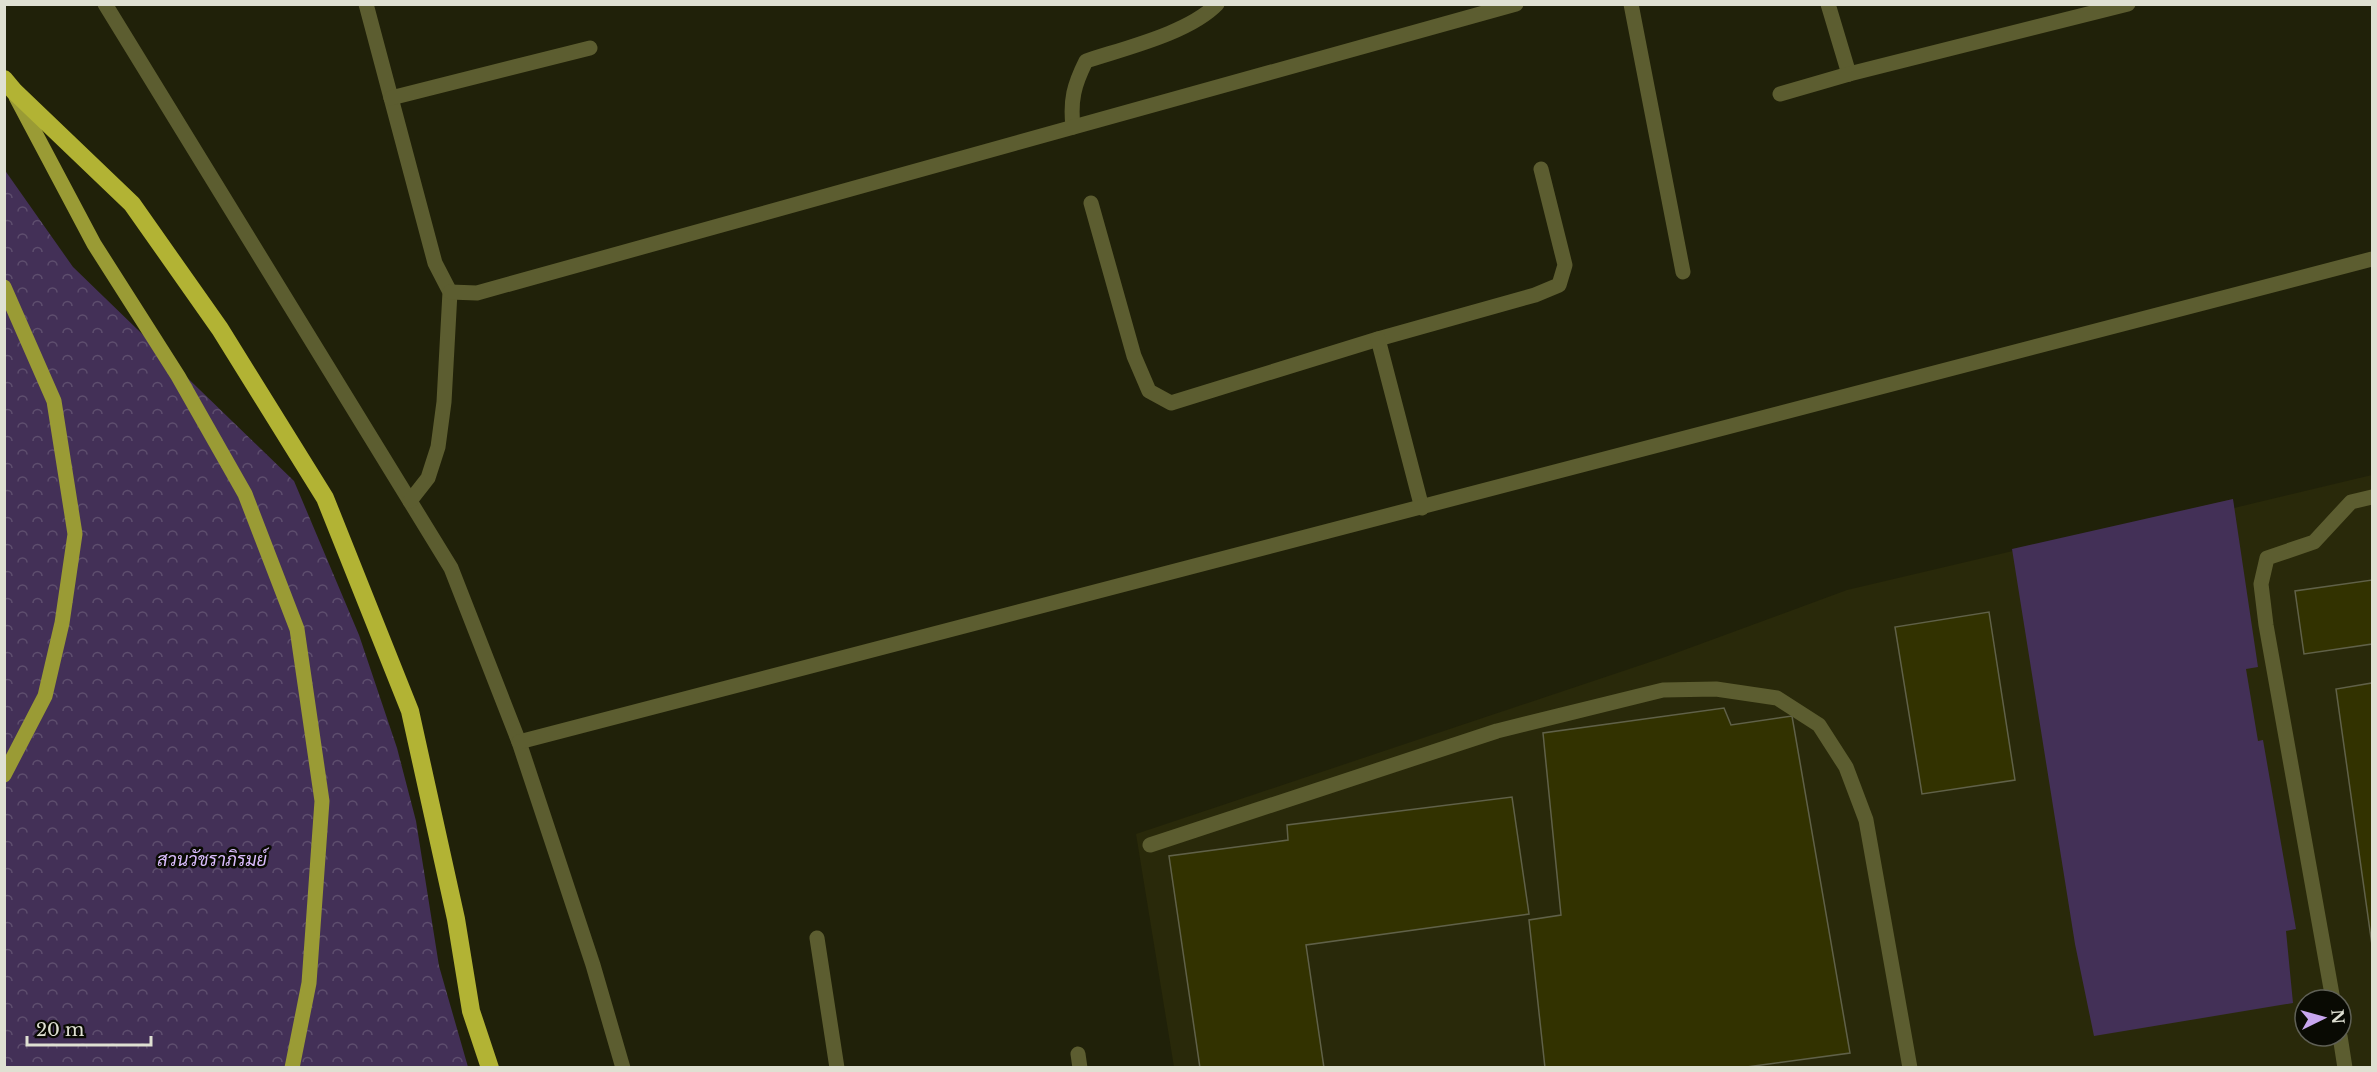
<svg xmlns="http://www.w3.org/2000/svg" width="2377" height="1072" viewBox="0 0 2377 1072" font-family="'Libre Baskerville',Sarabun,serif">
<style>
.built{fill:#29290a;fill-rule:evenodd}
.park{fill:url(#park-crowns)}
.pitch{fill:#433057}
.building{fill:#323200;stroke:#606148;stroke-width:1.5}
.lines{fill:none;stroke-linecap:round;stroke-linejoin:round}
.lane{stroke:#5c5d30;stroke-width:15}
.street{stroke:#5c5d30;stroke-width:15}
.primary{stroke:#9a9b35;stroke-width:15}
.highway{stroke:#b2b334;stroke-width:18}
.labels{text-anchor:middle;stroke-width:5;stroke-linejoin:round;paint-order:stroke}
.park-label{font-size:18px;font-style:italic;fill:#d9bcfb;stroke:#090a03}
</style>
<defs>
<pattern id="park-crowns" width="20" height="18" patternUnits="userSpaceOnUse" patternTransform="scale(1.5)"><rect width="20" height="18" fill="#433057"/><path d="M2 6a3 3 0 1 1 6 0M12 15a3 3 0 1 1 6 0" fill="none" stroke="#5e4e6e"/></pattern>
</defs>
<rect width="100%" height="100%" fill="#202109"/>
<path class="built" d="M 2372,475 L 2372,1067 L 1174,1067 L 1136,834 L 1665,657 L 1847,590 L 2233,499 L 2234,508 ZM 2305,1000 L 2341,1000 L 2341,1036 L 2305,1036 Z"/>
<polygon class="park" points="4,169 73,267 294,481 359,635 397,748 416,821 439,966 468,1067 5,1067"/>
<polygon class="pitch" points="2233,499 2258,667 2246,669 2258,741 2263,740 2296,929 2286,931 2293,1003 2094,1036 2075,944 2012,549"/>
<g class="building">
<polygon points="2372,580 2372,644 2304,654 2295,591"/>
<polygon points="1989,612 2015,780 1922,794 1895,627"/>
<polygon points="2372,683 2372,945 2336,689"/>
<polygon points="1724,708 1731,725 1792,716 1850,1053 1739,1068 1545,1068 1529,920 1561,915 1543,733"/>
<polygon points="1512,797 1529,914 1306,945 1324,1068 1200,1068 1169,856 1288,840 1287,825"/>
</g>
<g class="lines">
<g class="lane">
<path d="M 1073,127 C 1070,100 1074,85 1086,61 C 1125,48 1189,33 1217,4"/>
<polyline points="1150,845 1497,731 1663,690 1716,689 1777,698 1819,725 1846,767 1866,820 1910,1068"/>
<polyline points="2333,1000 2266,625 2261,584 2267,558 2314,542 2351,502 2372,497"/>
<polyline points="2340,1036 2345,1068"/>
</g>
<g class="street">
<polyline points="105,4 451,568 519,742 593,965 623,1068"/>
<polyline points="366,4 435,263 450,292 444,402 438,447 428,478 410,501"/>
<polyline points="1631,4 1683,272"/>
<polyline points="1828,4 1849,74"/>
<polyline points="1780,94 1849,74 2128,4"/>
<polyline points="391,98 590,48"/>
<polyline points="1091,203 1134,356 1149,391 1171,403 1378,339 1535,295 1559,285 1565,265 1541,169"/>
<polyline points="450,292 477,293 1516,4"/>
<polyline points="1378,339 1422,508"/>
<polyline points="519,742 2372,259"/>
<polyline points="817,938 837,1068"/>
<polyline points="1078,1054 1080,1068"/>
</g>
<g class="primary">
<polyline points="16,97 94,244 178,376 245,494 297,629 322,801 309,983 292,1068"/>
<polyline points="4,287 54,401 75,534 62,623 45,696 4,775"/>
</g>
<polyline class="highway" points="4,79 14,91 132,204 220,329 325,498 410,711 456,919 471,1011 490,1068"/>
</g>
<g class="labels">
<g class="park-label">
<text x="212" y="866">สวนวัชราภิรมย์</text>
</g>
</g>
<rect width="2377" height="1072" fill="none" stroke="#dfe0d2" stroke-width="12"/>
<g transform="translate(2323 1018) rotate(85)"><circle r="28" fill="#090a03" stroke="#5f6056" stroke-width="1.5"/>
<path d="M0-4.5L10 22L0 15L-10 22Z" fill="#c8a6ef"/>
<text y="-9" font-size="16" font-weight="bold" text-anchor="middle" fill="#dfe0d2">N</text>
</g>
<path d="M27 1036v9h124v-9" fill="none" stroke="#dfe0d2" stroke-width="3"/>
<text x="36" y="1036" font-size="18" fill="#dfe0d2" stroke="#090a03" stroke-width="4.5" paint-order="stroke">20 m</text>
</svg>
